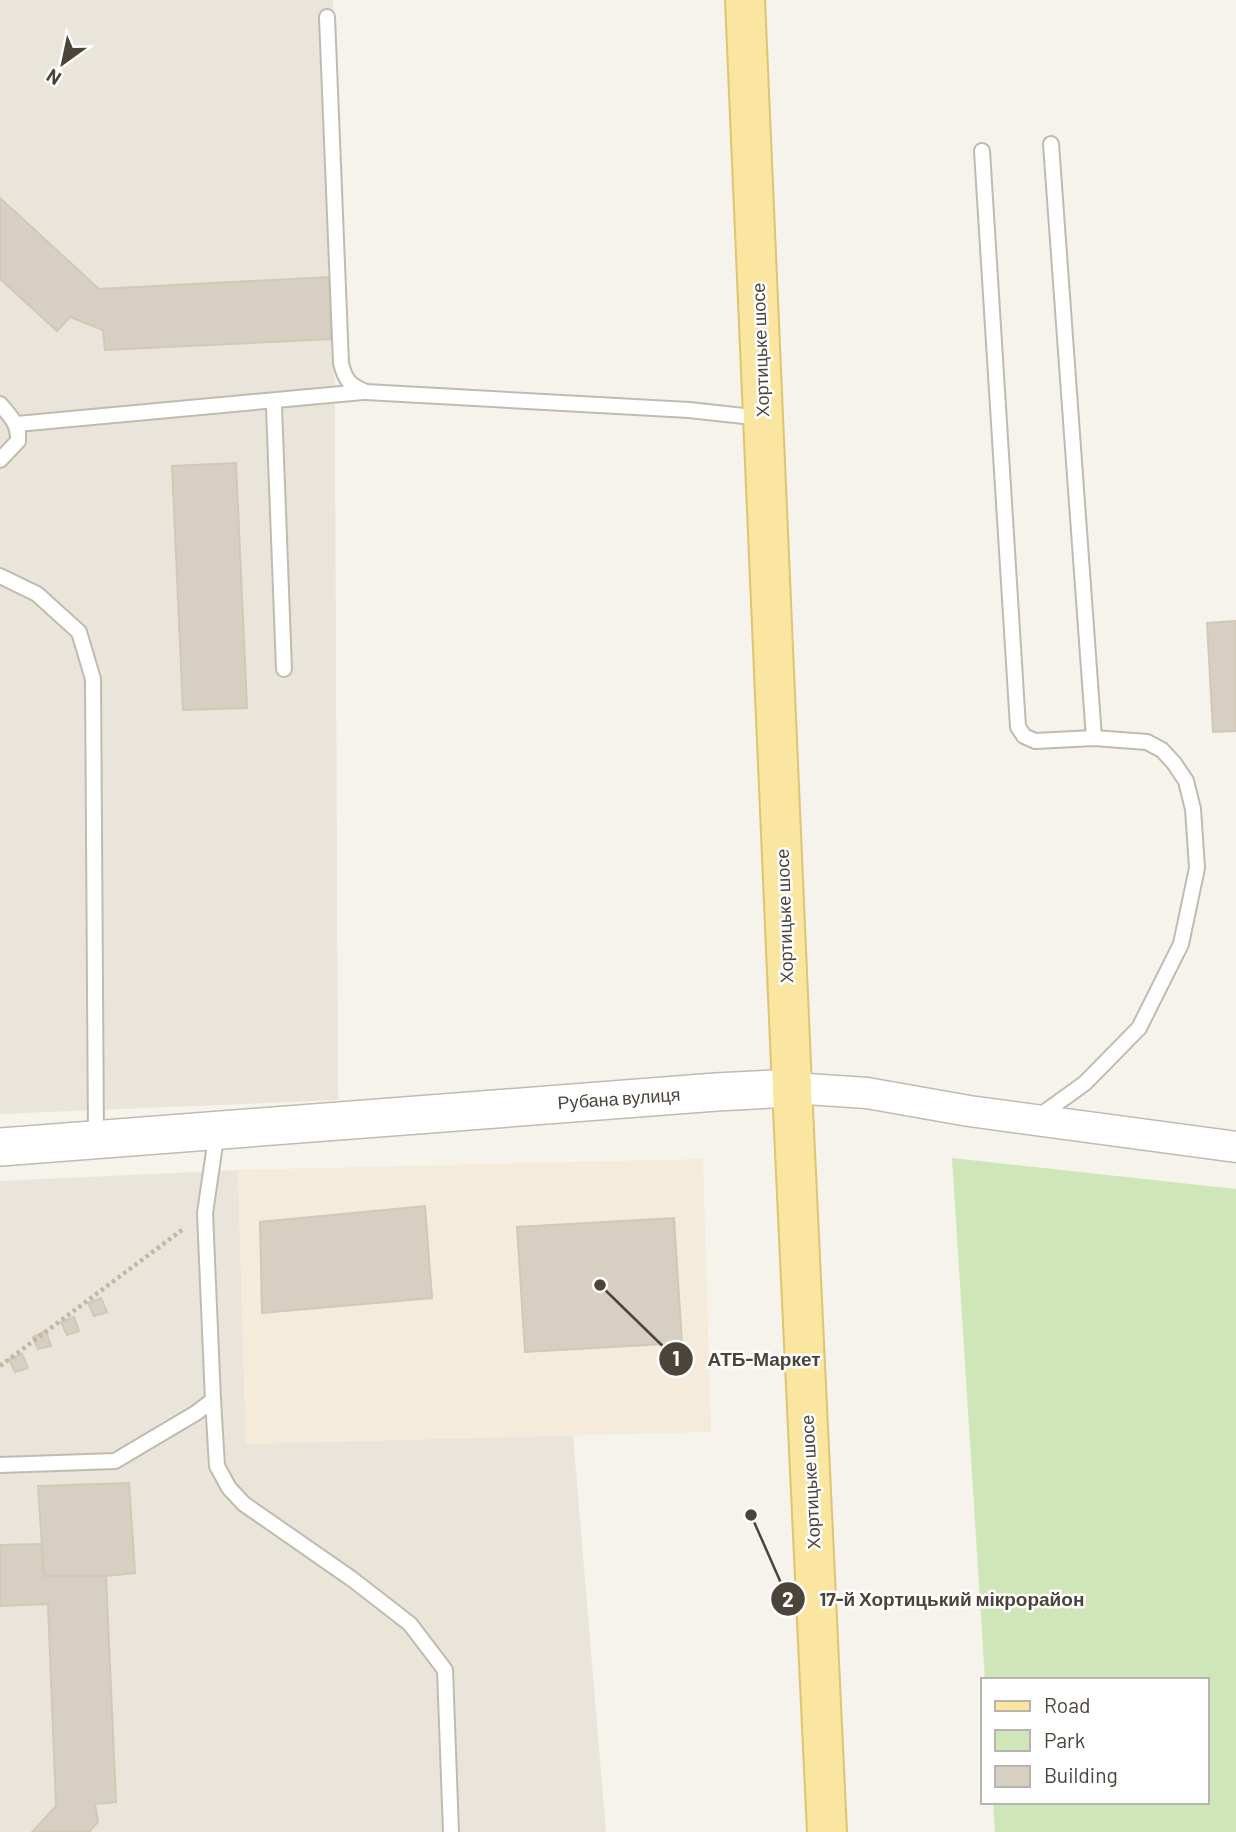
<svg xmlns="http://www.w3.org/2000/svg" width="1236" height="1832" viewBox="0 0 1236 1832" font-family="Barlow,sans-serif">
<style>
.residential{fill:#e9e5db}
.commercial{fill:#f5ebda}
.green{fill:#cfe7b8}
.building{fill:#d7d0c2;stroke:#d1c8b6;stroke-width:2}
.lines{fill:none;stroke-linecap:round;stroke-linejoin:round}
.service-casing{stroke:#c1bbaf;stroke-width:18}
.minor-casing{stroke:#c1bbaf;stroke-width:33}
.tertiary-casing{stroke:#c1bbaf;stroke-width:40}
.primary-casing{stroke:#dfc471;stroke-width:42}
.path{stroke:#c2b8a1;stroke-width:4.5;stroke-dasharray:3.5 3.5;stroke-linecap:butt}
.service{stroke:#fff;stroke-width:14}
.minor{stroke:#fff;stroke-width:30}
.tertiary{stroke:#fff;stroke-width:37}
.primary{stroke:#fae5a1;stroke-width:38}
.labels{text-anchor:middle;stroke-width:5;stroke-linejoin:round;paint-order:stroke}
.street-label{font-size:18px;fill:#4a443a;stroke:#fff}
.leader{fill:none;stroke:#4a443a;stroke-width:2.5}
.callout-dot{fill:#4a443a;stroke:#fff;stroke-width:2.5}
.mark-label{font-size:21px;text-anchor:middle;font-weight:bold;fill:#fff}
.callout-label{font-size:19px;text-anchor:middle;font-weight:bold;fill:#4a443a;stroke:#fff;stroke-width:5;stroke-linejoin:round;paint-order:stroke}
</style>
<rect width="100%" height="100%" fill="#f5f3ec"/>
<g class="residential">
<polygon points="0,0 333,0 338,1100 0,1114"/>
<polygon points="238,1170 246,1444 573,1435 606,1832 0,1832 0,1181"/>
</g>
<polygon class="commercial" points="703,1159 711,1432 246,1444 238,1170"/>
<polygon class="green" points="952,1158 1236,1189 1236,1832 995,1832 993,1802 1206,1802 1206,1680 985,1680"/>
<g class="building">
<polygon points="0,198 99,289 329,277 331,339 105,350 103,330 70,317 57,331 0,279"/>
<polygon points="236,463 247,708 183,710 172,466"/>
<polygon points="1236,621 1236,731 1213,732 1207,623"/>
<polygon points="425,1206 432,1298 262,1313 260,1222"/>
<polygon points="674,1218 682,1343 525,1352 517,1227"/>
<polygon points="101,1298 107,1312 94,1316 88,1303"/>
<polygon points="74,1317 79,1331 67,1335 61,1322"/>
<polygon points="46,1331 51,1346 38,1349 33,1337"/>
<polygon points="22,1354 28,1368 15,1372 9,1359"/>
<polygon points="129,1483 135,1573 106,1576 44,1576 38,1486"/>
<polygon points="41,1544 44,1576 106,1576 116,1802 95,1804 98,1822 89,1832 32,1832 56,1806 48,1604 0,1606 0,1545"/>
</g>
<g class="lines">
<g class="service-casing">
<g id="service">
<path d="M 327,17 L 341,363 C 345,380 350,386 366,392 L 689,410 L 762,418"/>
<polyline points="1051,144 1094,738"/>
<polyline points="982,151 1018,727 1024,736 1035,741 1094,738 1147,742 1162,750 1174,763 1186,781 1193,809 1197,868 1181,944 1139,1028 1085,1083 1038,1117"/>
<path d="M 0,404 C 11,417 19,424 18,441 L 0,460"/>
<polyline points="274,407 284,669"/>
<polyline points="18,432 17,424 363,392"/>
<polyline points="0,576 37,594 79,632 93,679 96,1139"/>
<polyline points="213,1400 217,1466 229,1488 244,1504 352,1579 410,1624 445,1670 451,1832"/>
<polyline points="0,1465 115,1461 196,1413 213,1400 205,1213 217,1131"/>
</g>
</g>
<g class="minor-casing">
<polyline id="minor" points="792,1088 867,1093 969,1111 1236,1147"/>
</g>
<g class="tertiary-casing">
<polyline id="tertiary" points="0,1147 716,1092 792,1088"/>
</g>
<g class="primary-casing">
<polyline id="primary" points="745,0 792,1088 827,1832"/>
</g>
<polyline class="path" points="0,1366 182,1230"/>
<use href="#service" class="service"/>
<use href="#minor" class="minor"/>
<use href="#tertiary" class="tertiary"/>
<use href="#primary" class="primary"/>
</g>
<g class="labels">
<g class="street-label">
<text transform="translate(761 350) rotate(-92)" y="6">Хортицьке шосе</text>
<text transform="translate(785 916) rotate(-92)" y="6">Хортицьке шосе</text>
<text transform="translate(619 1099) rotate(-4)" y="6">Рубана вулиця</text>
<text transform="translate(811 1482) rotate(-93)" y="6">Хортицьке шосе</text>
</g>
</g>
<path class="leader" d="M600 1285L676 1359M751 1515L788 1599"/>
<g class="callout-dot">
<circle cx="600" cy="1285" r="7"/>
<circle cx="751" cy="1515" r="7"/>
<circle cx="676" cy="1359" r="18"/>
<circle cx="788" cy="1599" r="18"/>
</g>
<g class="mark-label">
<text x="676" y="1366">1</text>
<text x="788" y="1607">2</text>
</g>
<g class="callout-label">
<text x="764" y="1366">АТБ-Маркет</text>
<text x="952" y="1606">17-й Хортицький мікрорайон</text>
</g>
<rect x="981" y="1678" width="228" height="126" fill="#ffffff" stroke="#b7b4b0" stroke-width="2"/>
<rect x="995" y="1701" width="35" height="10" fill="#fae5a1" stroke="#b7b4b0" stroke-width="2"/>
<text x="1044" y="1713" font-size="21" fill="#4a443a">Road</text>
<rect x="995" y="1730" width="35" height="21" fill="#cfe7b8" stroke="#b7b4b0" stroke-width="2"/>
<text x="1044" y="1748" font-size="21" fill="#4a443a">Park</text>
<rect x="995" y="1766" width="35" height="21" fill="#d7d0c2" stroke="#b7b4b0" stroke-width="2"/>
<text x="1044" y="1783" font-size="21" fill="#4a443a">Building</text>
<g transform="translate(63 63) rotate(213)" stroke="#ffffff" stroke-width="5" paint-order="stroke">
<path d="M0-5L12 26L0 18L-12 26Z" fill="#4a443a"/>
<text y="-10" font-size="19" font-weight="bold" text-anchor="middle" fill="#4a443a">N</text>
</g>
</svg>
